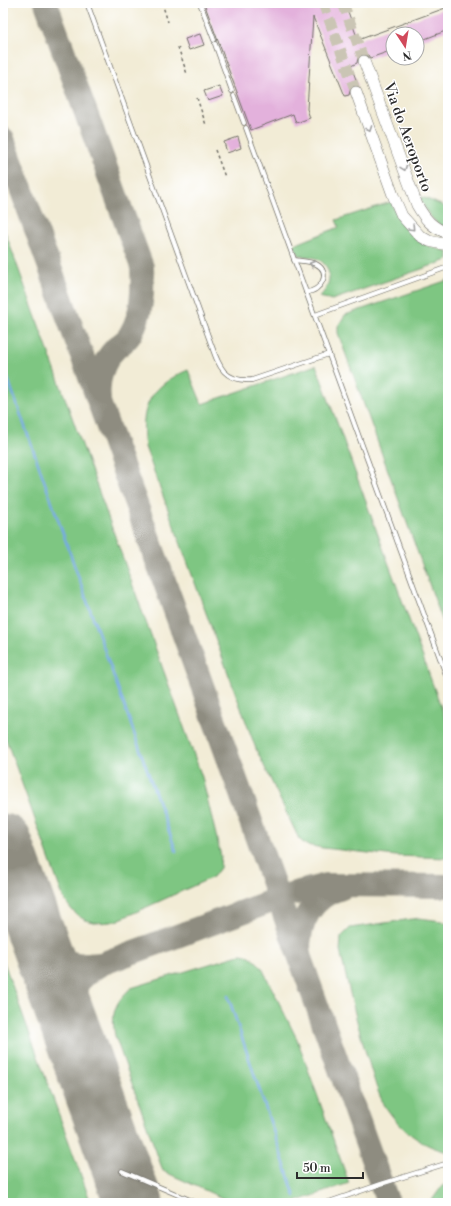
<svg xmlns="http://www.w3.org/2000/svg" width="451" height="1206" viewBox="0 0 451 1206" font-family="'Libre Bodoni',serif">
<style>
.green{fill:#7ec682;stroke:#547856}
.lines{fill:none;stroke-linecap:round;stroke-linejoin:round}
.stream{stroke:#77aae3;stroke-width:2.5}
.taxiway{stroke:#8e8c80;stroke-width:24}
.runway{stroke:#8e8c80;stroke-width:59}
.building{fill:#e3b1dc}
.secondary-tunnel{stroke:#cac5b4;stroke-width:11;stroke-dasharray:11 5.5;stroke-linecap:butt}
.lane-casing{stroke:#716f67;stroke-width:5.5}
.secondary-casing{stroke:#716f67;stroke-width:12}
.path{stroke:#716f67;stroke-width:1.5;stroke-dasharray:3 3;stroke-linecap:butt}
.lane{stroke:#fff;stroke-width:4}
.secondary{stroke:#fff;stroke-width:11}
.oneway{stroke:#a0a0a0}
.labels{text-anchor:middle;stroke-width:3;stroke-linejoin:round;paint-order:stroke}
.street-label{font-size:15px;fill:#2b2b2b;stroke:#fff}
</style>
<rect width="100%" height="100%" fill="#fff"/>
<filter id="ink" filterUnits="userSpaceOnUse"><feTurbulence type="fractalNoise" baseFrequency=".025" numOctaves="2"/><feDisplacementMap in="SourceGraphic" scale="8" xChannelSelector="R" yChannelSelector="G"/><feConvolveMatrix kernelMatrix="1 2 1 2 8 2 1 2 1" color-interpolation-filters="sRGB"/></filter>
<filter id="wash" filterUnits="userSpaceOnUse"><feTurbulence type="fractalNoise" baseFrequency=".012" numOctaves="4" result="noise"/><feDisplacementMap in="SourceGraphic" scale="16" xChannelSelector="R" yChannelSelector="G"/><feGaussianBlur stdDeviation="0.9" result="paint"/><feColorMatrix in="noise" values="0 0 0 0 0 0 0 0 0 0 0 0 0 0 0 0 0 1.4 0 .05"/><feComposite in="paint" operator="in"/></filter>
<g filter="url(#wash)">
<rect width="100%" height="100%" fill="#f2ecd6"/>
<g class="green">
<path d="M 420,196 L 448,208 L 448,229 C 433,223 425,212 420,196 Z"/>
<path d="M 391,202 C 404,231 415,246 448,251 L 448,260 L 332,300 L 319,297 C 331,287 334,268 318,259 C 312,256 305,257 299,255 L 294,245 L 339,227 L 336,220 Z"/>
<path d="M 3,226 L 202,777 L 221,856 L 220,868 L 213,877 L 116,921 C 90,926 76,920 63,897 L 3,731 Z"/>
<polygon points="448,280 448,636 338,333 338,326 345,315"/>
<path d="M 316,365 L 448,726 L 448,858 L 396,856 L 323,848 L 306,845 L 299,839 L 256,749 L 145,447 C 139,407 150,386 188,370 L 202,404 Z"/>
<path d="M 419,918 L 442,921 L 448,924 L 448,1152 C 422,1146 402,1131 387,1109 C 378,1096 374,1079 369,1063 C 357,1026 349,988 340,951 L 341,937 L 350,928 Z"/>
<path d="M 242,954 L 250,956 L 261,966 L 297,1039 L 349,1183 L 293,1203 L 233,1203 L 163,1171 L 115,1036 C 111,1014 114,1003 131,988 Z"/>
<polygon points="3,960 91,1203 3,1203"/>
<polygon points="448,1183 448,1203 430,1203 442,1186"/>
</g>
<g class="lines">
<g class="stream">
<polyline points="3,365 176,851"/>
<polyline points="228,996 295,1196"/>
</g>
<g class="taxiway">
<path d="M 46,3 L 142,267 C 143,289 143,312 131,333 C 128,340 122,343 116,348 C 103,361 97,380 99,398"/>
<polyline points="3,139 181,627 388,1203"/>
<path d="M 35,931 C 50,959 69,968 101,964"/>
<path d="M 299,953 C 298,923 311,897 342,888"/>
<path d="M 68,1021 C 68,991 76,979 101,964 L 291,894 L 327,885 L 448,886"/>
</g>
<polyline class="runway" points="3,843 134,1203"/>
</g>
<g id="blocks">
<g class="building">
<polygon points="204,3 345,3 358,40 448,7 448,30 417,42 417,34 393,34 393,50 370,58 368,55 362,54 358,57 357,63 351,66 358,85 351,87 349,95 345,96 313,17 307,109 310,118 296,123 293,114 251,130"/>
<polygon points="200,34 204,45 189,50 185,39"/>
<polygon points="219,86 223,96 208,101 204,91"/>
<polygon points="238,137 241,148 227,153 224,142"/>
</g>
</g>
</g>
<g filter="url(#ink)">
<use href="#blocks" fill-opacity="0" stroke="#716f67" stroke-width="1"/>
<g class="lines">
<g class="secondary-tunnel">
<polyline points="323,3 356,92"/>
<polyline points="343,3 364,61"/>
</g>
<g class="lane-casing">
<g id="lane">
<path d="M 87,3 L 211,344 C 219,367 224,382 252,380 L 329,354"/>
<polyline points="200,3 214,40"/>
<polyline points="215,44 232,91"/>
<polyline points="234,96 244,123"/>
<polyline points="246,128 448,680"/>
<path d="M 294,260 C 301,261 310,261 316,264 C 332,272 321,292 306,292"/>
<polyline points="315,315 448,267"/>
<polyline points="122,1171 197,1203"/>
<polyline points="326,1203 381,1184 448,1163"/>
</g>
</g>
<g class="secondary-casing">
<g id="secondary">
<path d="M 364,61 L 417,205 C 425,219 432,228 448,233"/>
<polyline points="356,92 393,195 402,216 420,236 429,241 448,245"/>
</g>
</g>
<g class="path">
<polyline points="162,3 168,22"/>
<polyline points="178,47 187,74"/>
<polyline points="197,98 206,125"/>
<polyline points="215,150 225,177"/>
</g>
<use href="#lane" class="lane"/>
<use href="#secondary" class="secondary"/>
</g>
<defs><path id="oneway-chevron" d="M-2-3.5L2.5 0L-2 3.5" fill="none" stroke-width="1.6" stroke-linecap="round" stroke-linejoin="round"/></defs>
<g class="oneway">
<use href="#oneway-chevron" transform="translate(369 129) rotate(70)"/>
<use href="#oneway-chevron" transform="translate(404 168) rotate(70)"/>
<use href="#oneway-chevron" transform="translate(412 228) rotate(47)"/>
<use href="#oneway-chevron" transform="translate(312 264) rotate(-163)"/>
</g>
</g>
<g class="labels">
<g class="street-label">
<text transform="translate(408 137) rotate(70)" y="5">Via do Aeroporto</text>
</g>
</g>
<rect width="451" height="1206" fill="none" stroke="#fff" stroke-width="16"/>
<g transform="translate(405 46) rotate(168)"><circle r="19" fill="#ffffff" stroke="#aaaaaa"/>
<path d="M0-3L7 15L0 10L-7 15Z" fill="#d1495b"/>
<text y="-6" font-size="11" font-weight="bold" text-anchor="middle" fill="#2b2b2b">N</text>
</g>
<path d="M297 1172v6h66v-6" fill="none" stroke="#2b2b2b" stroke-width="2"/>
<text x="303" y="1172" font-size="12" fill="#2b2b2b" stroke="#ffffff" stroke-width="3" paint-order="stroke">50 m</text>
</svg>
